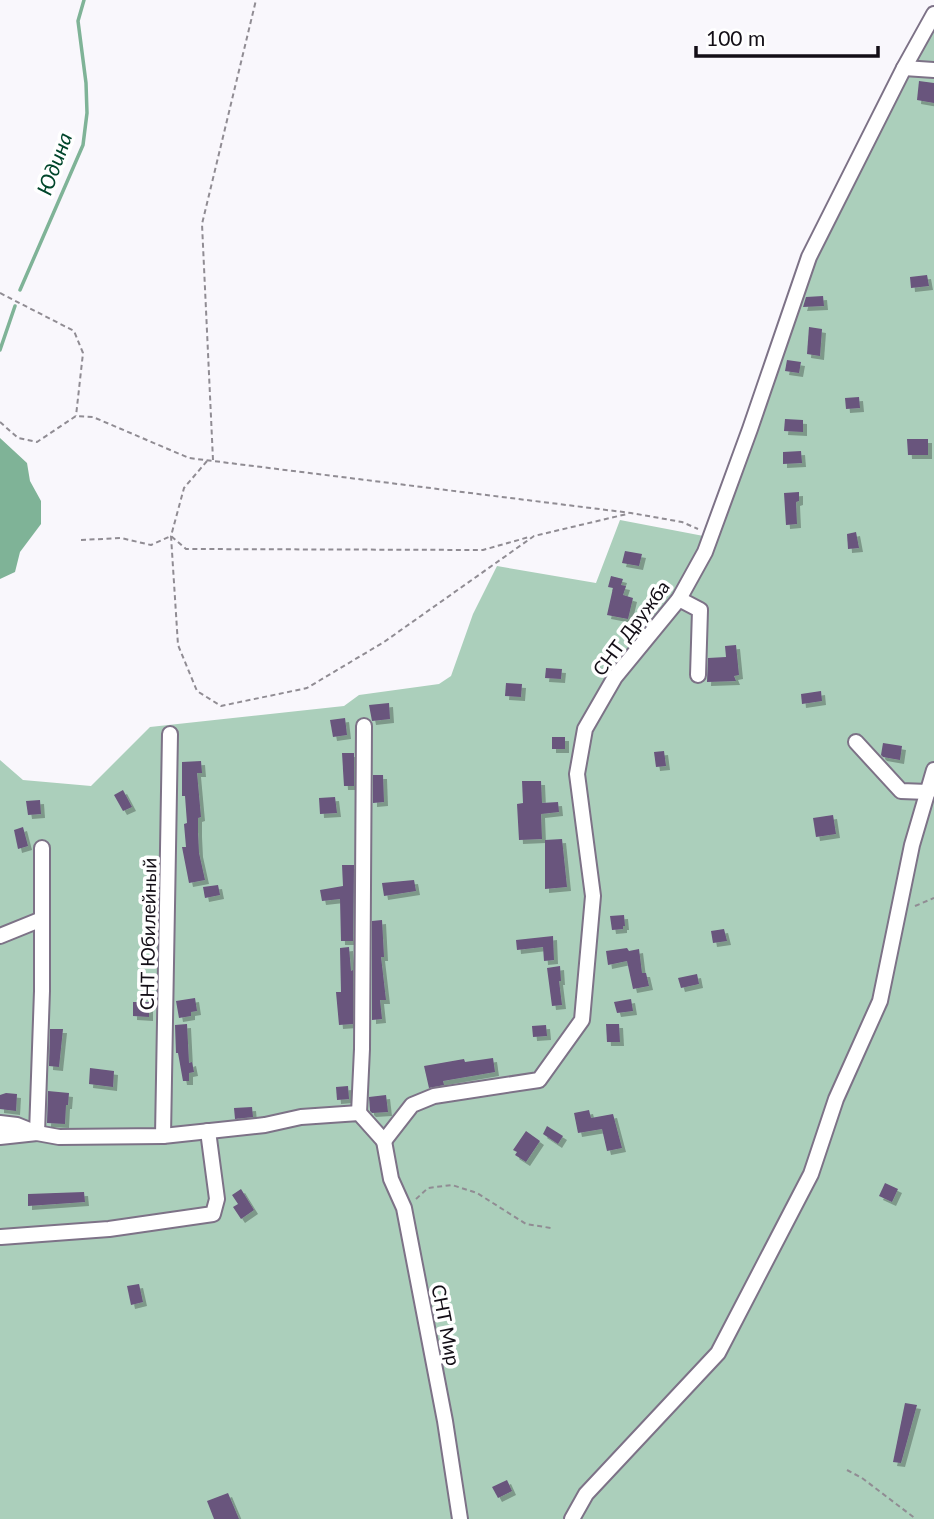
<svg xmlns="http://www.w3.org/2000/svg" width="934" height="1519" viewBox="0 0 934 1519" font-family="Lato,sans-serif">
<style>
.green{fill:#abcfbb}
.water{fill:#7fb397}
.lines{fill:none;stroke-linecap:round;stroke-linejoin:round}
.stream{stroke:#7fb397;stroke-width:3.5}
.building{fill:#69547d;filter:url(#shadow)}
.minor-casing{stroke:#7d7287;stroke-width:18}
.path{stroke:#908c93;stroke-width:2;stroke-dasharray:5 3.5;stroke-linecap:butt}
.minor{stroke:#fff;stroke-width:14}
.labels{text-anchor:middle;stroke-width:7;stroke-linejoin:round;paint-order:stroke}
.street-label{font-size:19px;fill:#130e16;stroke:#fff}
.water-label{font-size:21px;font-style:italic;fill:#00462b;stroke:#fff}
</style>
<defs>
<filter id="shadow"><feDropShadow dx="4" dy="4" stdDeviation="0" flood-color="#0004"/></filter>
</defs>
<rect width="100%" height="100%" fill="#f9f7fc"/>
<polygon class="green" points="934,21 934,1519 0,1519 0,760 23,780 91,786 150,727 344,706 359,695 439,684 451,676 473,614 497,566 596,583 620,520 714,538 813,259"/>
<polygon class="water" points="0,438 27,463 30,481 41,501 41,524 20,552 15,572 0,579"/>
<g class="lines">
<g class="stream">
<polyline points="20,290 83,145 87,113 86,83 78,21 84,0"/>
<polyline points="0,350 15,306"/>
</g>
</g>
<g class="building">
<polygon points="919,81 934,83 934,103 917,100"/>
<polygon points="927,275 929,286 911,288 910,277"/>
<polygon points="823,296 824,306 803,307 806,297"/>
<polygon points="809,327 822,329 820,356 807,354"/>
<polygon points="787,360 801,362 799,373 785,371"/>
<polygon points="859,397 860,408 846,409 845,398"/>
<polygon points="785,419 803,420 803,432 784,431"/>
<polygon points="907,439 928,439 928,455 908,455"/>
<polygon points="801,451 802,463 783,464 783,452"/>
<polygon points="799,492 799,501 796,502 797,524 786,525 784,493"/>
<polygon points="856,532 859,548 848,549 847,534"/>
<polygon points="625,551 642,554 639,566 622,563"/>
<polygon points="611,576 623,579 621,585 626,586 623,595 633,598 628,619 607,615 613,588 608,587"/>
<polygon points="736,645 739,675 734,676 736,681 707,682 708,658 726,657 725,646"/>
<polygon points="546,668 562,669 561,679 545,678"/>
<polygon points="506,683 522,684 521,697 505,696"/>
<polygon points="821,691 822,701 802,704 801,694"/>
<polygon points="389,703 390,719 372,721 369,705"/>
<polygon points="345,718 347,735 333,737 330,720"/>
<rect x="552" y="737" width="13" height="12"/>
<polygon points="883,743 902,746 900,760 883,757 881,755"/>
<polygon points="664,751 666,766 656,767 654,752"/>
<polygon points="342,753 354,753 354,786 344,786"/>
<polygon points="201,761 202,773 197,773 201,817 198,818 198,833 199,853 205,880 189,883 182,847 186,847 184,824 187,823 185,796 182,796 182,762"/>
<polygon points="373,775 383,775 384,802 373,803"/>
<polygon points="522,781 541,781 542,803 558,802 559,812 541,814 542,839 519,840 517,804 523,803"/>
<polygon points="123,790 132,807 123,811 114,795"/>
<polygon points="335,797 337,813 320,814 319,798"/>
<polygon points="40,800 41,814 28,815 26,801"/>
<polygon points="833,815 836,834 816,837 813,818"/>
<polygon points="23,827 28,846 18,849 14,830"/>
<polygon points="562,839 567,887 545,889 545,840"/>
<polygon points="342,865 354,865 353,941 341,941 340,899 322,901 320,890 343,886"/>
<polygon points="414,880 416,891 384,896 382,883"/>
<polygon points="218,885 220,895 205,898 203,887"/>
<polygon points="624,915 625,926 623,926 623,929 612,930 610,916"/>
<polygon points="382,920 384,957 381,957 386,1000 380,1000 382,1019 372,1020 372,921"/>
<polygon points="724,929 727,941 713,943 711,931"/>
<polygon points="553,936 554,960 544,961 543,947 517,950 516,940"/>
<polygon points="349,947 351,971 353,970 353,1024 339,1025 336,992 341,992 340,948"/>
<polygon points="627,948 629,951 639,949 642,973 646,973 649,986 633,989 627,961 608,965 606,951"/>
<polygon points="560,966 561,981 559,981 562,1005 552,1006 547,968"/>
<polygon points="697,974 699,984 681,988 678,978"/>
<polygon points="195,998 197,1011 191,1012 191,1016 179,1018 176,1001"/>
<polygon points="631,999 633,1011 617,1013 614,1002"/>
<polygon points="133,1002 149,1002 149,1017 133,1016"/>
<polygon points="187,1024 189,1063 192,1062 194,1072 189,1073 189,1081 183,1081 178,1053 176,1053 175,1025"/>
<polygon points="606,1024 619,1024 620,1042 607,1042"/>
<polygon points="546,1025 547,1036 533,1037 532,1026"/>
<polygon points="50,1029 63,1029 59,1067 49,1066"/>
<polygon points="493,1058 495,1072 443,1081 444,1085 429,1088 424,1066 464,1059 465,1062"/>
<polygon points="90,1068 114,1071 113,1087 89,1084"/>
<polygon points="348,1086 349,1099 337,1100 336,1087"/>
<polygon points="48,1091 69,1093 68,1105 66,1105 65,1124 47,1123"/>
<polygon points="6,1093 17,1094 16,1111 0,1109 0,1095"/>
<polygon points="386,1095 388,1112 372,1113 370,1111 369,1097"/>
<polygon points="252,1107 253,1117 235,1119 234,1108"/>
<polygon points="589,1110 591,1118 613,1114 622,1148 607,1151 602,1129 578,1133 574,1113"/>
<polygon points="547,1126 563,1136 558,1144 543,1134"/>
<polygon points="526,1131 540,1141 526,1162 515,1155 517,1152 513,1150"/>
<polygon points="885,1183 898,1189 892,1202 879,1196"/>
<polygon points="241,1189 254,1210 241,1219 233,1207 238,1204 232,1195"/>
<polygon points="84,1192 85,1202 28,1206 28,1194"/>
<polygon points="139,1284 143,1302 131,1305 127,1286"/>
<polygon points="905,1403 917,1405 901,1463 893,1462"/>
<polygon points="507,1480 512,1491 498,1498 492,1487"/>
<polygon points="228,1493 239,1519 214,1519 207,1501"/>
</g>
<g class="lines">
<g class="minor-casing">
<g id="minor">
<polyline points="904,68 934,70"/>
<polyline points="679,599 700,610 698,675"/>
<polyline points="856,742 901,791 928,792"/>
<polyline points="0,936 42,919"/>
<polyline points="359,1113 362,1049 364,726"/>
<polyline points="0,1123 17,1125 37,1133 59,1137 163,1136 265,1125 301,1117 359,1113 384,1141"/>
<polyline points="163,1136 170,734"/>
<polyline points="0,1137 37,1133 42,991 42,848"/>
<polyline points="384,1141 412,1105 434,1096 539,1080 582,1020 593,896 577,774 585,729 615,677 679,599 705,552 750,429 809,257 904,68 934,14"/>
<polyline points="384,1141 391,1179 404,1208 445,1421 460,1519"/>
<polyline points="1,1237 109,1229 213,1214 217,1199 208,1131"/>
<polyline points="572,1519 586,1494 718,1353 811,1174 836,1099 880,1001 912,845 934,770"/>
</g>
</g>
<g class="path">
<polyline points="0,293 74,331 83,353 76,416"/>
<polyline points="0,422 18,438 37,442 76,416 93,417 189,458 631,513 682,522 698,529"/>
<polyline points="213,460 202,224 256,0"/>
<polyline points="207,461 184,488 171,536 178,645 197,691 221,706 307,688 384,642 534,536 627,514"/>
<polyline points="81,540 121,538 151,545 171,536 186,549 483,550 529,537"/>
<polyline points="915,906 934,898"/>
<polyline points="416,1199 428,1188 452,1185 477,1193 526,1224 551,1228"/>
<polyline points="847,1470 862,1478 916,1519"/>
</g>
<use href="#minor" class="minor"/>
</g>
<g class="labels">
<g class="street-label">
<text transform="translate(631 628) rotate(-53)" y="7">СНТ Дружба</text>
<text transform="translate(148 934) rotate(-89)" y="7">СНТ Юбилейный</text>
<text transform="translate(446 1325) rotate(79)" y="7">СНТ Мир</text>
</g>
<g class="water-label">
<text transform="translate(55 164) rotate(-70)" y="7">Юдина</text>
</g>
</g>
<path d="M696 46v10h182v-10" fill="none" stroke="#130e16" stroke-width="3.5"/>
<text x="706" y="46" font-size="21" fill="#130e16" stroke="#ffffff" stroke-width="5" paint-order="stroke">100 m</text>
</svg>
